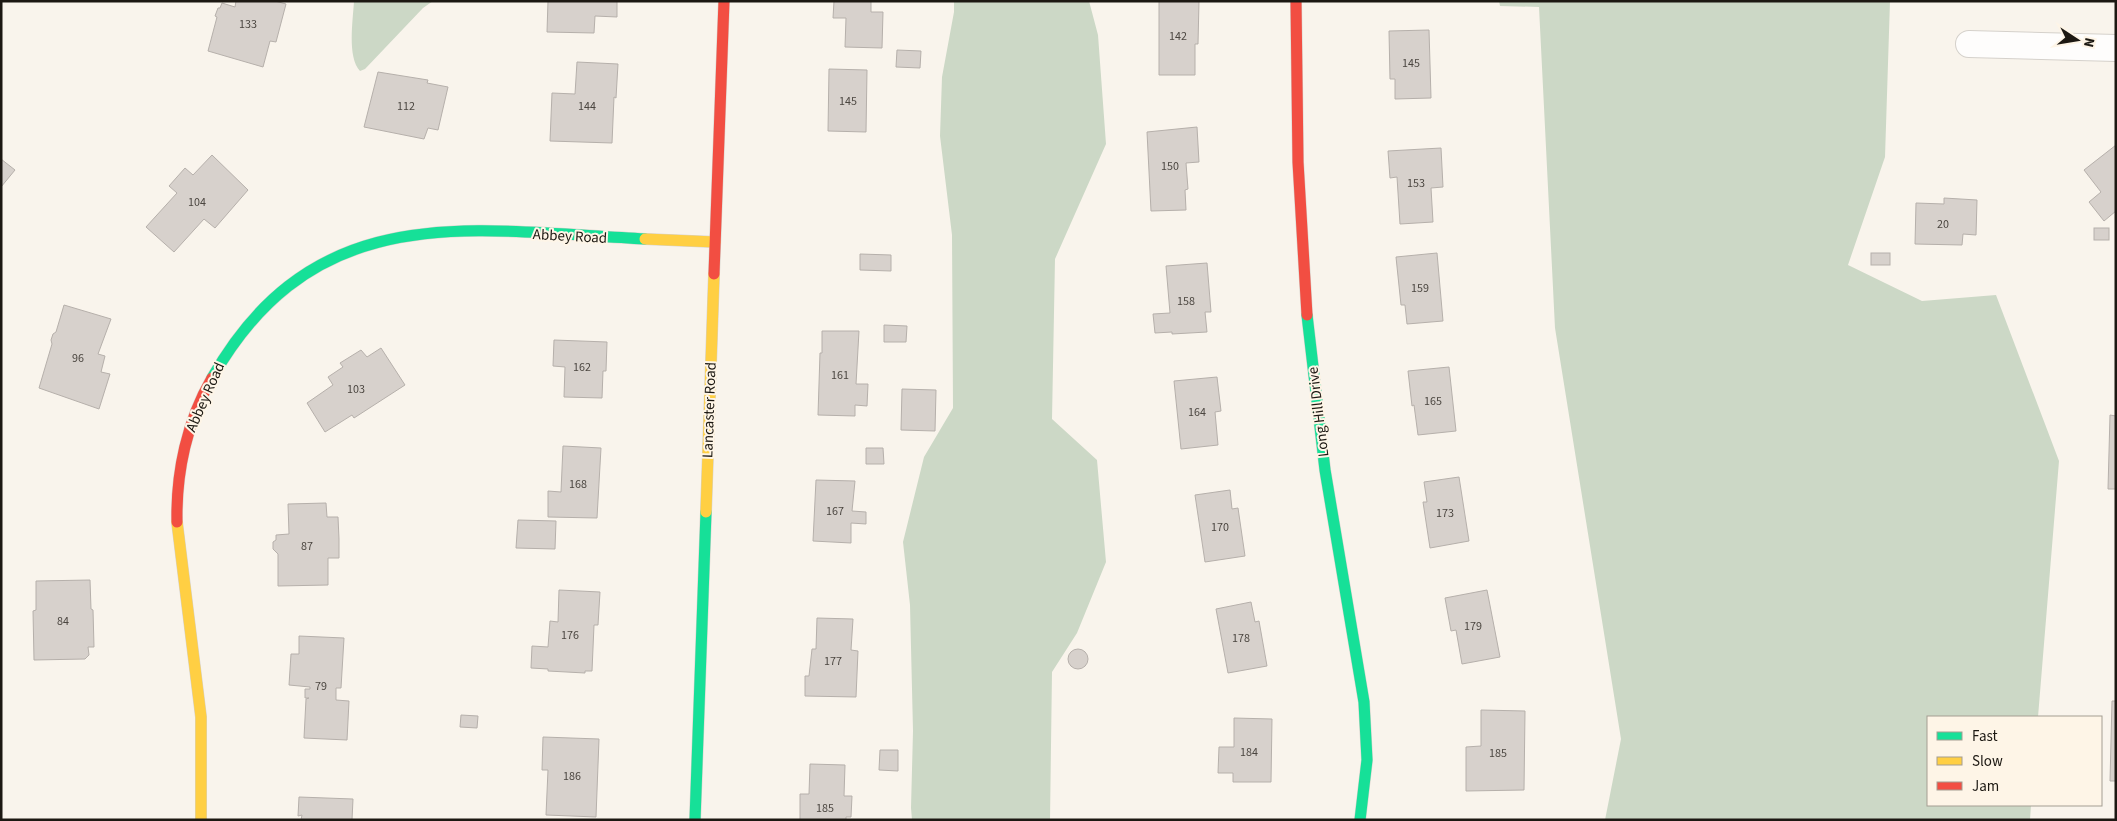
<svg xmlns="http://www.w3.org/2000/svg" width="2117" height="821" viewBox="0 0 2117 821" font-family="'Source Sans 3',sans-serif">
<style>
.forest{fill:#ccd8c6}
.building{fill:#d7d1cc;stroke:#b6b0ab}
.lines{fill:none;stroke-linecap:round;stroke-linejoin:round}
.street-casing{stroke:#d5d1cb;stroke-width:28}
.fast-casing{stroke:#d5d1cb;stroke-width:12}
.slow-casing{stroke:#d5d1cb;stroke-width:12}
.jam-casing{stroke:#d5d1cb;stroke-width:12}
.street{stroke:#fefdfc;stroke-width:26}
.fast{stroke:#16e098;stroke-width:11}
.slow{stroke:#ffcf43;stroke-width:11}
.jam{stroke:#f24e42;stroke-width:11}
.labels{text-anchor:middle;stroke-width:4;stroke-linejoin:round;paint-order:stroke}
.number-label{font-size:12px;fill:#4b4640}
.street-label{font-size:15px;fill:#1c1812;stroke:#fef5e7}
</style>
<rect width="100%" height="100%" fill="#f9f4ec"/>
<g class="forest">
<path d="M 354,1 L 433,1 L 423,8 L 365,69 L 360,71 C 347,57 353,20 354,1 Z"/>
<polygon points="954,1 1089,1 1098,35 1106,144 1055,259 1052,419 1097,460 1106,562 1077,633 1052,672 1050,820 912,820 911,808 913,731 910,605 903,542 924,457 953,408 952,235 940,136 942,77 954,12"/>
<polygon points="1499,1 1890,1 1885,157 1848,265 1922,301 1996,295 2059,461 2038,717 1928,717 1928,805 2031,805 2030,820 1605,820 1621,739 1555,328 1539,7 1500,6"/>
</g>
<g class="building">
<polygon points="236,1 275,1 286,4 276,42 270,41 263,67 208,51 217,17 215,16 218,8 220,8 222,3 235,7"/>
<polygon points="548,1 617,1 617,17 595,16 594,33 547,32"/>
<polygon points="834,1 871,1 871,12 883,12 882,48 845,47 846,18 833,18"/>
<polygon points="1159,1 1199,1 1198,44 1195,44 1195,75 1159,75"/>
<polygon points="1429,30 1431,98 1395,99 1395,79 1390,79 1389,31"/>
<polygon points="897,50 921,51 920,68 896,67"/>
<polygon points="577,62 618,64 616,98 614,97 612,143 550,141 552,93 575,94"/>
<polygon points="829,69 867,70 866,132 828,131"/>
<polygon points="378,72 428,80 427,83 448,87 438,130 428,128 424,139 364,127"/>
<polygon points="1197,127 1199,162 1186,163 1188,189 1185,190 1186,210 1151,211 1147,132"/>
<polygon points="2116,145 2116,211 2104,221 2089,202 2101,192 2084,170"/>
<polygon points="1441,148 1443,187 1431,188 1433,222 1400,224 1397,177 1390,178 1388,151"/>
<polygon points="212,155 248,190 215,228 204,219 174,252 146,227 177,193 169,186 185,168 193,175"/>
<polygon points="1,159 15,170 1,187"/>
<polygon points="1944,198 1977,200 1976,235 1963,234 1962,245 1915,244 1916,203 1944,204"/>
<rect x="2094" y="228" width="15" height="12"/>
<polygon points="1437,253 1443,321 1407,324 1405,305 1401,305 1396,257"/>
<rect x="1871" y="253" width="19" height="12"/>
<polygon points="860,254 891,255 891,271 860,270"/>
<polygon points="1207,263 1211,312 1205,312 1207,332 1172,334 1172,332 1155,333 1153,314 1170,313 1166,266"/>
<polygon points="64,305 111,319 98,354 105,356 101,372 110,374 99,409 39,388 52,344 51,340 53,334 56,332"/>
<polygon points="884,325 907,326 906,342 884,342"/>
<polygon points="822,331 859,331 856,384 868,384 867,406 855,405 855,416 818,415 820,353 822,353"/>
<polygon points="554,340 607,342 606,371 603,371 602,398 564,397 565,367 553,366"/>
<polygon points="381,348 405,385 354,418 352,415 325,432 307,403 333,385 328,377 343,367 340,363 361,350 367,357"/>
<polygon points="1449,367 1456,431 1418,435 1414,405 1412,406 1408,371"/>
<polygon points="1217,377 1221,411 1215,412 1218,445 1181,449 1174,381"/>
<polygon points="902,389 936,390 935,431 901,430"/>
<polygon points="2110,415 2116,416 2116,489 2108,489"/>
<polygon points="563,446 601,448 597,518 548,517 548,491 561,492"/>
<polygon points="866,448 883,448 884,464 866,464"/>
<polygon points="1459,477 1469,541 1430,548 1423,502 1427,502 1424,482"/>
<polygon points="816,480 855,481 852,511 866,512 866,524 851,523 851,543 813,541"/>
<polygon points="1230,490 1232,509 1238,508 1245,556 1205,562 1195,495"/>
<polygon points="326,503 327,517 338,517 339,539 339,558 328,558 328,585 278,586 278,554 273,549 273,542 276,540 276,535 289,534 288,504"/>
<polygon points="518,520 556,521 555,549 516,548"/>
<polygon points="90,580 91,609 93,610 94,647 88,647 89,655 85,659 34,660 33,611 36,610 36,581"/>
<polygon points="559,590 600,592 598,625 594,625 592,671 585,671 585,673 548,671 548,669 531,668 532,646 548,647 550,621 558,622"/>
<polygon points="1487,590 1500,657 1462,664 1456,630 1451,631 1445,598"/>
<polygon points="1251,602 1255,622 1259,621 1267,666 1228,673 1216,609"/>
<polygon points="817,618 853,619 851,650 858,651 856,697 805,696 805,676 809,676 812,649 816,649"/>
<polygon points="299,636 344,638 341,688 336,688 336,700 349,701 347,740 304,738 306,699 309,698 305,698 305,689 310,689 310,687 289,685 291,654 299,654"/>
<circle cx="1078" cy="659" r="10"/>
<polygon points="2112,701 2116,701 2116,781 2110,781"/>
<polygon points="1481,710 1525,711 1524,790 1466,791 1466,747 1481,746"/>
<polygon points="461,715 478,716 477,728 460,727"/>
<polygon points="1234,718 1272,719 1271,782 1233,782 1233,773 1218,773 1219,747 1234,747"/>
<polygon points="543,737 599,739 596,817 546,815 548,770 542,770"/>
<polygon points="880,750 898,750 898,771 879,770"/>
<polygon points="810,764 845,765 844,796 852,796 851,817 846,817 846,820 800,820 800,794 809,794"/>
<polygon points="299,797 353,799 352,820 301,820 302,815 298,816"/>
</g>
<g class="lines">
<g class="street-casing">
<polyline id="street" points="1969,44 2116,48"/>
</g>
<g class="fast-casing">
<g id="fast">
<polyline points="1307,315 1325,470 1364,702 1367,760 1360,820"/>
<path d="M 212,378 C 315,197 469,230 645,239"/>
<polyline points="695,820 706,512"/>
</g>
</g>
<g class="slow-casing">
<g id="slow">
<polyline points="645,239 715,242"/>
<polyline points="706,512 714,274"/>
<polyline points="177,522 201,717 201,820"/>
</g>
</g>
<g class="jam-casing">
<g id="jam">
<polyline points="1296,1 1298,162 1307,315"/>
<polyline points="714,274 724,1"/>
<path d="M 177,522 C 176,472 187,421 212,378"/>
</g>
</g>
<use href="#street" class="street"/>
<use href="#fast" class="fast"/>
<use href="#slow" class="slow"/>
<use href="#jam" class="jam"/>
</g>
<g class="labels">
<g class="number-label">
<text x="248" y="28">133</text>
<text x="1178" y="40">142</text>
<text x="1411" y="67">145</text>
<text x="848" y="105">145</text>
<text x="406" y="110">112</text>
<text x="587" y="110">144</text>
<text x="1170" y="170">150</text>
<text x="1416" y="187">153</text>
<text x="197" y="206">104</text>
<text x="1943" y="228">20</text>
<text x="1420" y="292">159</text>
<text x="1186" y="305">158</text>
<text x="78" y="362">96</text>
<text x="582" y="371">162</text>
<text x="840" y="379">161</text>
<text x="356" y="393">103</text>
<text x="1433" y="405">165</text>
<text x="1197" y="416">164</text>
<text x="578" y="488">168</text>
<text x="835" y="515">167</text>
<text x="1445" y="517">173</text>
<text x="1220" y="531">170</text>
<text x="307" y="550">87</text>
<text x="63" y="625">84</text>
<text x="1473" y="630">179</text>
<text x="570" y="639">176</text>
<text x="1241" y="642">178</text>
<text x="833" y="665">177</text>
<text x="321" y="690">79</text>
<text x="1249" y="756">184</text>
<text x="1498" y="757">185</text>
<text x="572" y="780">186</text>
<text x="825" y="812">185</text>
</g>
<g class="street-label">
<text transform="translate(570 236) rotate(3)" y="5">Abbey Road</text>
<text transform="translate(205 397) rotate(-66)" y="5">Abbey Road</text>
<text transform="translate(709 410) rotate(-88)" y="5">Lancaster Road</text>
<text transform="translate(1318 412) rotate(-97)" y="5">Long Hill Drive</text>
</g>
</g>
<rect width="2117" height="821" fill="none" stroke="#1c1812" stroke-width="5"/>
<rect x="1927" y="716" width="175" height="90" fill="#fef5e7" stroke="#a49d92"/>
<rect x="1937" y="732" width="25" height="8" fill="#16e098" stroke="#a49d92"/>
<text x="1972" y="741" font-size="15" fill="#1c1812">Fast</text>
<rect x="1937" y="757" width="25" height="8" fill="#ffcf43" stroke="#a49d92"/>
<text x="1972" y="766" font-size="15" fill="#1c1812">Slow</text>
<rect x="1937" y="782" width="25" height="8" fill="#f24e42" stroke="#a49d92"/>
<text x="1972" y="791" font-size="15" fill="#1c1812">Jam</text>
<g transform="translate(2077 40) rotate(102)" stroke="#fef5e7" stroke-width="4" paint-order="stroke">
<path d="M0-4L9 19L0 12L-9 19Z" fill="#1c1812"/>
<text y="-8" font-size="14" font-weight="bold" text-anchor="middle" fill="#1c1812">N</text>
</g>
</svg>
